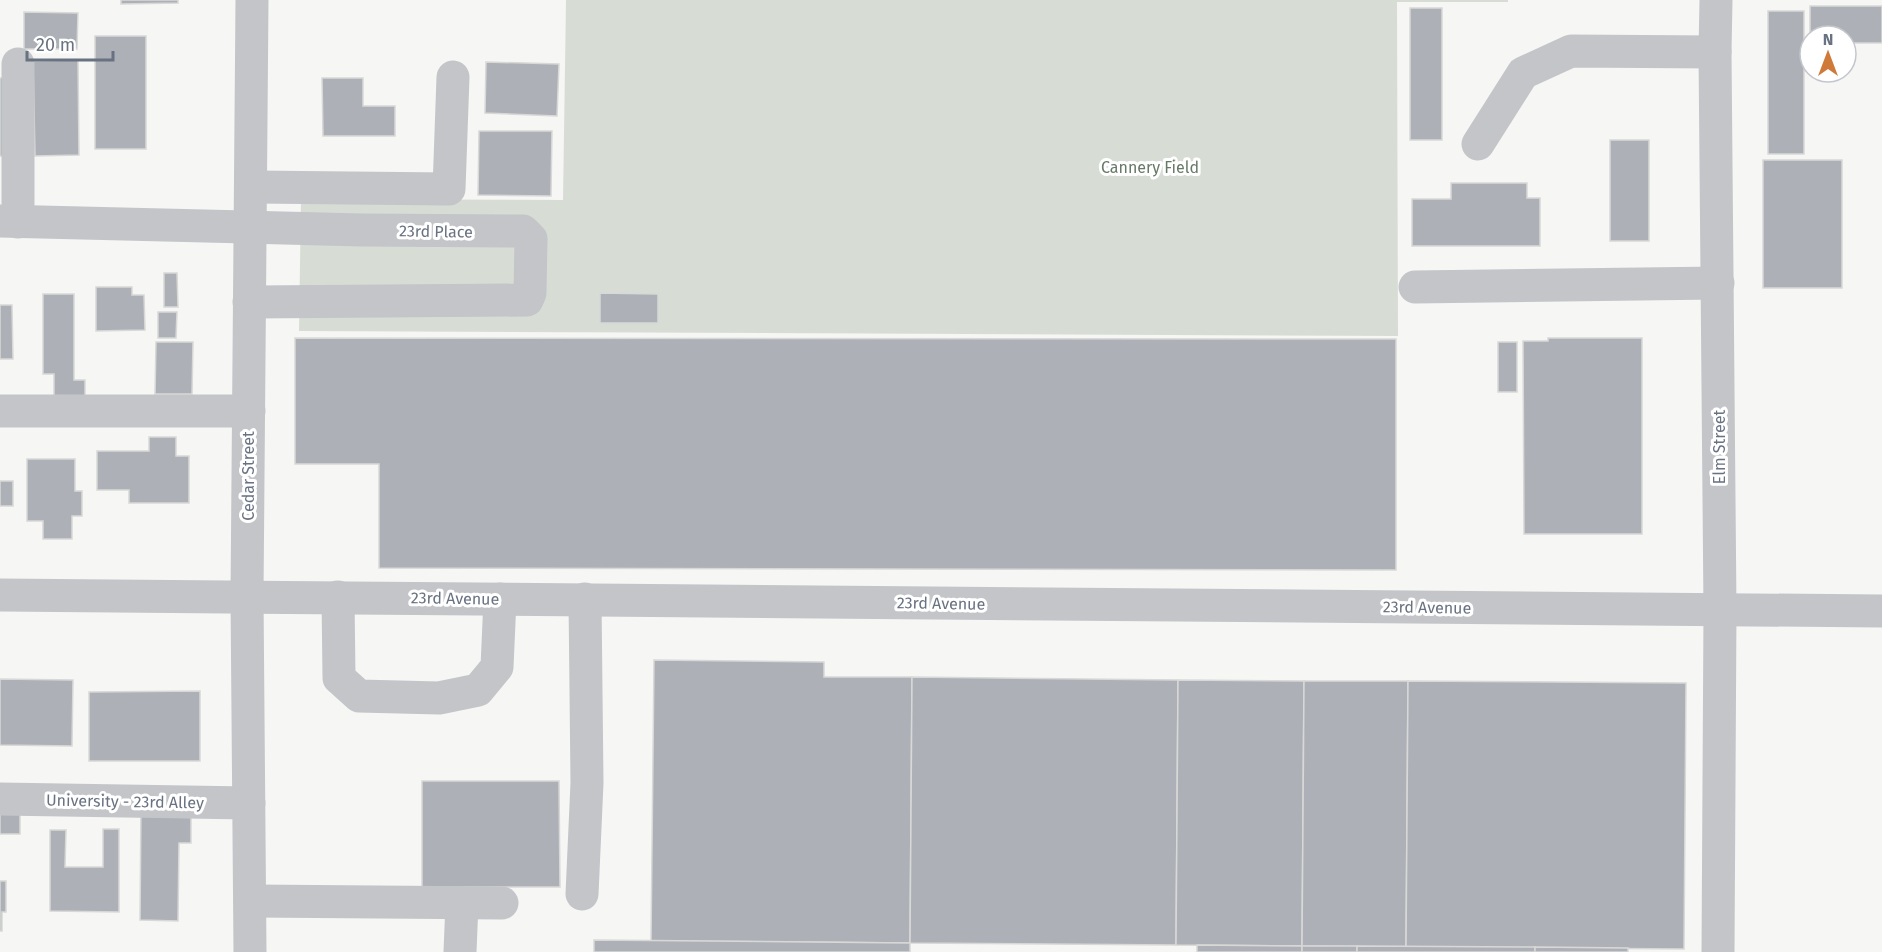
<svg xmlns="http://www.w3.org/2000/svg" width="1882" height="952" viewBox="0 0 1882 952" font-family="'Fira Sans',sans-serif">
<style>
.green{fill:#d7ddd5}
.building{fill:#adb1b7;stroke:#d8d8d6;stroke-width:1.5}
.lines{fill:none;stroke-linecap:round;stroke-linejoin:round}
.minor{stroke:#c3c5c8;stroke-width:33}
.labels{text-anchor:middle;stroke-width:6;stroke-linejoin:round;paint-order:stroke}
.park-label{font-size:16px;fill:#677967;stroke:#fff}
.street-label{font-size:16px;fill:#697281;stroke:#fff}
</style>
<rect width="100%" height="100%" fill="#f6f6f4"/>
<polygon class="green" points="566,0 1508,0 1508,2 1397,2 1398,336 299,331 301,199 563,200"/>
<g class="building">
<polygon points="121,0 178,0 178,3 121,4"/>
<polygon points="1810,6 1882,6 1882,43 1846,43 1846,36 1810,36 1810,43"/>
<rect x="1410" y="8" width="32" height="132"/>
<rect x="1768" y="11" width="36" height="143"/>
<polygon points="24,12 78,13 77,49 24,49"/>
<rect x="95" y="36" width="51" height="113"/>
<polygon points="78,60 79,155 35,156 33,61"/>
<polygon points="486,62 559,64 557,116 485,113"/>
<rect x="0" y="78" width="3" height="78"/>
<polygon points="322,78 363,78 363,106 395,106 395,136 323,136"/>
<polygon points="479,131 552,131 551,196 478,195"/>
<rect x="1610" y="140" width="39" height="101"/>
<rect x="1763" y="160" width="79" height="128"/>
<polygon points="1451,183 1527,183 1527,198 1540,198 1540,246 1412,246 1412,199 1451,199"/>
<polygon points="164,273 177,273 178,307 164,307"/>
<polygon points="96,287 132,287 132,295 144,295 145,330 96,331"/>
<polygon points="600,293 658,294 658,323 600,323"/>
<polygon points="43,294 74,294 74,380 85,380 85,402 54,402 54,374 43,374"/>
<polygon points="0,305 12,305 13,359 0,359"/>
<polygon points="158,312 177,312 176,338 158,338"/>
<polygon points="295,338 1396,339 1396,570 379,568 379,464 295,464"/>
<polygon points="1548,338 1642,338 1642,534 1524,534 1523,341 1548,341"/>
<polygon points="156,342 193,342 192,394 155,394"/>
<rect x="1498" y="342" width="19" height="50"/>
<polygon points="149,437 176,437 176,456 189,456 189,503 129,503 129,490 97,490 97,451 149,451"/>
<polygon points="27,459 75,459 75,491 82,491 82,516 72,516 72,539 43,539 43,521 27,521"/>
<rect x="0" y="481" width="13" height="25"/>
<polygon points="654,660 824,662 824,677 912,677 910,943 651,941"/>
<polygon points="912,677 1178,680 1176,945 910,943"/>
<polygon points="0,679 73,680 72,746 0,745"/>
<polygon points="1178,680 1304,681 1302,946 1176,945"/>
<polygon points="1304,681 1408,681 1406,947 1302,946"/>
<polygon points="1408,681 1686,683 1684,949 1406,947"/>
<polygon points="200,691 200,761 89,761 89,692"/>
<polygon points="422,781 559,781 560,887 422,887"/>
<polygon points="141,803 191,803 191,843 179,843 178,921 140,920"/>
<rect x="0" y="811" width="20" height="23"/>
<polygon points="103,829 119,829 119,912 50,911 50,830 66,830 65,867 103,867"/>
<polygon points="0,881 6,881 6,912 2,912 2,931 0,931"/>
<polygon points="594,940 910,943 910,952 594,952"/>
<polygon points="1197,945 1302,946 1302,952 1197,952"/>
<rect x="1302" y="946" width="55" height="6"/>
<polygon points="1357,946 1535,947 1535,952 1357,952"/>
<polygon points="1535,947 1628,948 1628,952 1535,952"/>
</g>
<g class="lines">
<g class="minor">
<polyline points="1716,0 1715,52 1720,610 1718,952"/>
<polyline points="1478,144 1523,73 1571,51 1715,52"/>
<polyline points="251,187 449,189 453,77"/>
<polyline points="0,221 362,230 523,231 531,239 530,293 527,300 249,302"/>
<polyline points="18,222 18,64"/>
<polyline points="1415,287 1718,283"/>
<polyline points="0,411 249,411"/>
<polyline points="0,595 1882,611"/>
<polyline points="338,597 339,678 359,696 439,698 478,690 497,667 500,599"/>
<polyline points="0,799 249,803"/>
<polyline points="582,894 587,783 585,599"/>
<polyline points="250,901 502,903"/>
<polyline points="250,952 247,596 252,0"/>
<polyline points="460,952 462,903"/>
</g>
</g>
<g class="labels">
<g class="park-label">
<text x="1150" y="173">Cannery Field</text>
</g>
<g class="street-label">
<text transform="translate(436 231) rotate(1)" y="6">23rd Place</text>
<text transform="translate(1719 447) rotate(-90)" y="6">Elm Street</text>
<text transform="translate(248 476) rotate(-90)" y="6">Cedar Street</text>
<text transform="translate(455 598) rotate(1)" y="6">23rd Avenue</text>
<text transform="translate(941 603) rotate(1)" y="6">23rd Avenue</text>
<text transform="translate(1427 607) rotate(1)" y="6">23rd Avenue</text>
<text transform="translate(125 801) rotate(1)" y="6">University - 23rd Alley</text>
</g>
</g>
<g transform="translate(1828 54)"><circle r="28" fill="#ffffff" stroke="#c3c7cd" stroke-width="1.5"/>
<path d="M0-4.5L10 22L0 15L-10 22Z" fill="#d07a3a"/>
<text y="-9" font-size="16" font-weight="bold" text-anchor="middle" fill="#697281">N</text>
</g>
<path d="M27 51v9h86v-9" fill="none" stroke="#697281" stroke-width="3"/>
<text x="36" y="51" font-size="18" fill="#697281" stroke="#ffffff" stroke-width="4.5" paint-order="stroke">20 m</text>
</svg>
